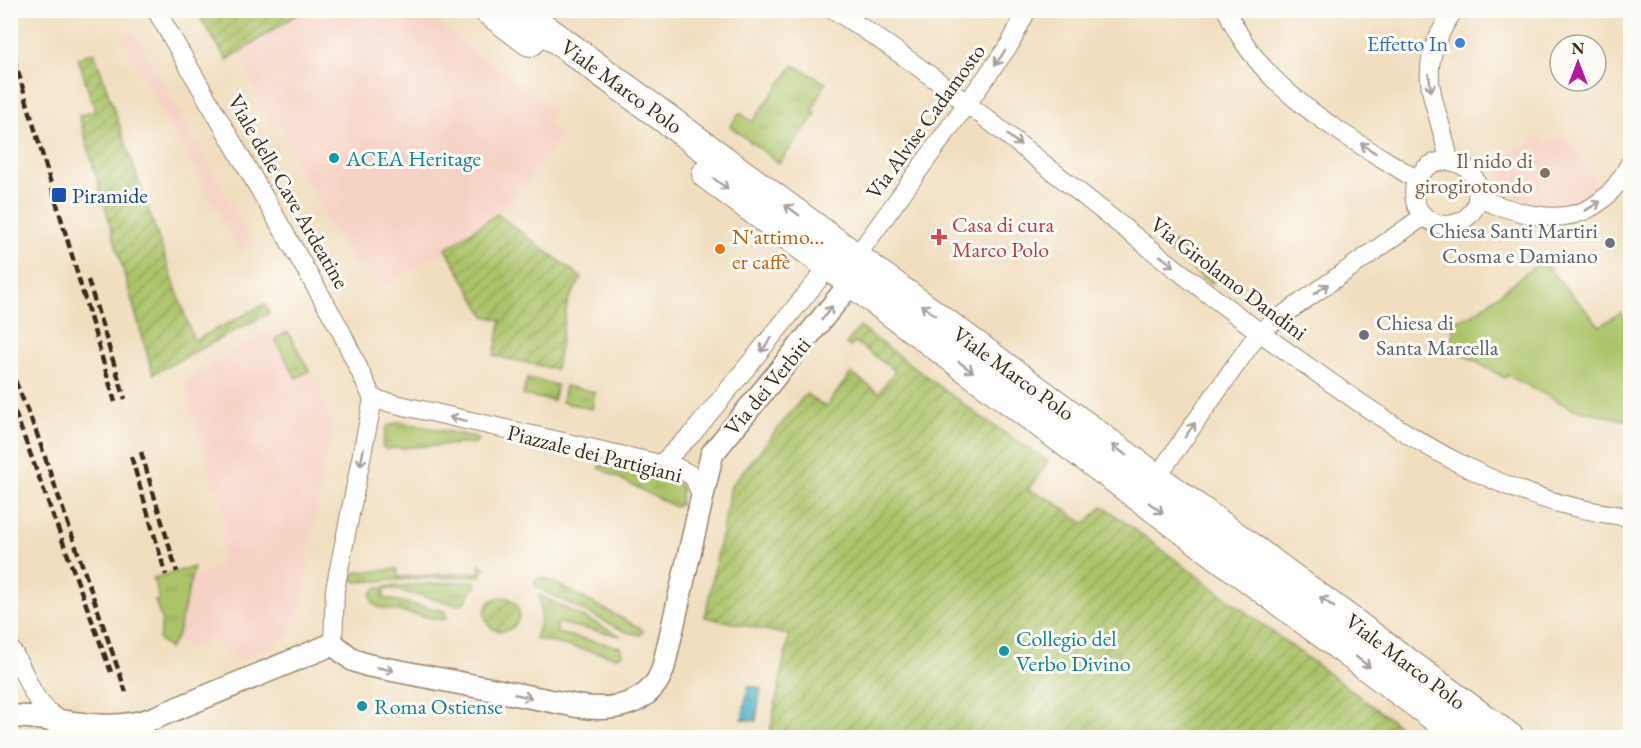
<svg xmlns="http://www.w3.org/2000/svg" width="1641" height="748" viewBox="0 0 1641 748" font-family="'EB Garamond',serif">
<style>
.built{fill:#f6d2c4}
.grass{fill:url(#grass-tufts);stroke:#747744;stroke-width:1.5}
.garden{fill:url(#garden-furrows);stroke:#747744;stroke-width:1.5}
.pitch{fill:#acc469;stroke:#747744;stroke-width:1.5}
.water{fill:url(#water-ripples);stroke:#3e6b70;stroke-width:1.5}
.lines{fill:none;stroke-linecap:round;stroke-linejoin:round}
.minor-casing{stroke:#96846e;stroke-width:20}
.tertiary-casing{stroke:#96846e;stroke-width:25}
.primary-casing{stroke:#96846e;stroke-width:32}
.minor{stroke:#fff;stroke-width:18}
.tertiary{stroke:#fff;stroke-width:22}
.primary{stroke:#fff;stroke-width:30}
.rail{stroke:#3b2a1e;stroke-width:4.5;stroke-dasharray:9 4.5;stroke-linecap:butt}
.oneway{stroke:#a79f9a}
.shop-dot{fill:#3f7fe0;stroke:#fdfcf7;stroke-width:2}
.culture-dot{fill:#0f9aa8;stroke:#fdfcf7;stroke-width:2}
.education-dot{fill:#8d6e63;stroke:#fdfcf7;stroke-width:2}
.transit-dot{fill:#1a4fb4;stroke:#fdfcf7;stroke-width:2}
.health-dot{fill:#e0444e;stroke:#fdfcf7;stroke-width:2}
.worship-dot{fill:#6b7280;stroke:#fdfcf7;stroke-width:2}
.food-dot{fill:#e8710a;stroke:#fdfcf7;stroke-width:2}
.labels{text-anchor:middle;stroke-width:6;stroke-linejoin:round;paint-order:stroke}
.shop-label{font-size:22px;fill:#366cbe;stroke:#fdfcf7;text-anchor:end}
.street-label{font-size:22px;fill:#3b2a1e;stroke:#fdfcf7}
.culture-label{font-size:22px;fill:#0d838f;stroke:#fdfcf7;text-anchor:start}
.education-label{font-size:22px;fill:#785e54;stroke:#fdfcf7;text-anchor:end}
.transit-label{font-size:22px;fill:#164399;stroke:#fdfcf7;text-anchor:start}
.health-label{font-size:22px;fill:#be3a42;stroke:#fdfcf7;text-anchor:start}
.worship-label{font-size:22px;fill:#5b616d;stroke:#fdfcf7;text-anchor:end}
.food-label{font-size:22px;fill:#c56008;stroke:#fdfcf7;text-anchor:start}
</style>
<defs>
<pattern id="grass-tufts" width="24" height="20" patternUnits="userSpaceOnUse" patternTransform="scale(1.5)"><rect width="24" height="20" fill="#acc469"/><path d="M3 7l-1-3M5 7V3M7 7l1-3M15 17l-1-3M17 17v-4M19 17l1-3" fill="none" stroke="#8d9f56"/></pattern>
<pattern id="garden-furrows" width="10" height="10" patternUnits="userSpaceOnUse" patternTransform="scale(1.5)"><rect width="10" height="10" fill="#acc469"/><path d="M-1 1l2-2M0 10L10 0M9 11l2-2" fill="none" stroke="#8d9f56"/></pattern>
<pattern id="water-ripples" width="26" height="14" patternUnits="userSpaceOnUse" patternTransform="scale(1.5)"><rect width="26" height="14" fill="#42acc1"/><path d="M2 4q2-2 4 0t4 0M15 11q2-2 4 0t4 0" fill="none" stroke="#388c9c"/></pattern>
</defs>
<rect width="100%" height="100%" fill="#fdfcf7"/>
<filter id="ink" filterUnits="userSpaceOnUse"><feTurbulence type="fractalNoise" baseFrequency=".0167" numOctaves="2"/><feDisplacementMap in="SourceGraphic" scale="12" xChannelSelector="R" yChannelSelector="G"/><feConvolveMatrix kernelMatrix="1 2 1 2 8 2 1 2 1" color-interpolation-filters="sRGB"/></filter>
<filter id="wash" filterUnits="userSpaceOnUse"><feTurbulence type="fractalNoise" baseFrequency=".008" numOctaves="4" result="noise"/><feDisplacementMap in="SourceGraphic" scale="24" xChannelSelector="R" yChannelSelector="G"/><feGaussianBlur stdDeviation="1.35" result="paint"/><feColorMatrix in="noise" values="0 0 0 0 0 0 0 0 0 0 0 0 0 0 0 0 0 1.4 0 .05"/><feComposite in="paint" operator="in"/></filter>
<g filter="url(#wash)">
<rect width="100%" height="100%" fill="#f1debf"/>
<g class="built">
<polygon points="196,11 435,11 430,18 554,110 547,124 562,134 532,175 497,214 428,261 378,290 361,262 354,266 289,150 293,146 281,125 273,129 253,92 256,90 239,54 227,60"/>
<polygon points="134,31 253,243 239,250 121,38"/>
<polygon points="1564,134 1600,187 1583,199 1558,204 1532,201 1504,190 1498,169 1520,144 1525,147 1536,135 1545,144"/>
<polygon points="282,323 319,390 333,425 315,514 307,561 310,562 298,621 292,632 276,644 238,661 207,638 197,651 177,638 192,579 219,565 225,517 220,503 222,499 219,486 216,487 183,381"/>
</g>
<g class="grass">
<polygon points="794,65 826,83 812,111 816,114 779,163 730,126 740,113 752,122"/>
<polygon points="1166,236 1217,277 1211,284 1160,244"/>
<polygon points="288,332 309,371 296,378 275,339"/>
<polygon points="527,378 557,385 553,401 523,395"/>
<polygon points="565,386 595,392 592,409 562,402"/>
<polygon points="399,422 475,437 478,440 475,443 385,449 382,446 387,426"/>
<polygon points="600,465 676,480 682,490 680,505 675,507 599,468"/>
<polygon points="479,564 485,568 481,576 356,582 351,577 357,572 397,569 398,577 480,572"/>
<polygon points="194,567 177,637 169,649 159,639 162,620 155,601 160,599 153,578"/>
<polygon points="543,577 642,629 643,632 640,635 626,632 540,589 535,584 536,580"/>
<polygon points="474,581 477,586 469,593 466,602 458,605 383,587"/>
<polygon points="377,587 385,589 383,598 444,611 447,618 441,620 378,607 373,603 371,594"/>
<polygon points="539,595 621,636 558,623 556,633 620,647 622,654 617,657 535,639 541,619"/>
</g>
<g class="garden">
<polygon points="196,11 302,11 227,60"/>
<polygon points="94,52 194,341 265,304 269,313 153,374 79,116 95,111 78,58"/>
<polygon points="497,214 582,278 568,300 556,369 494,356 501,320 485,316 446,249"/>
<polygon points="860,327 985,420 1048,461 1028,490 1052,500 1083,523 1088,521 1103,506 1414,737 769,737 789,635 705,617 731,486 806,394 826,407 851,373 879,393 895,371 855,342 851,347 846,344"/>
<circle cx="502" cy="614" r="17"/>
</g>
<polygon class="pitch" points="1542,261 1600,326 1621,312 1630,327 1630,421 1571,408 1507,375 1505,378 1453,349 1453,321 1472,315"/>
<polygon class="water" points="748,686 761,688 756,721 742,719"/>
</g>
<g filter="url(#ink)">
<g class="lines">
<g class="minor-casing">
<g id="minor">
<polyline points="156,10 340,329 373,399"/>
<path d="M 834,10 C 917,61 993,124 1069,184 C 1149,248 1229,312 1313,370 C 1413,441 1505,503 1630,517"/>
<path d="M 1227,10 C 1260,92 1347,135 1417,180"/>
<path d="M 1449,161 C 1437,96 1410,73 1454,10"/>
<circle cx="1446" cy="193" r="32"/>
<path d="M 1477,198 C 1541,222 1594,234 1630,163"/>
<polyline points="854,266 856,257 1010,44 1027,10"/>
<polyline points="373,399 678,468 693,476 702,497"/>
<polyline points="661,464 693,433 822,275 838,264"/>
<polyline points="1156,478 1259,332 1424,216"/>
<polyline points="333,644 335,589 373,399"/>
<path d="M 10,648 C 32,680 26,698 61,721"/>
</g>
</g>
<g class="tertiary-casing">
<path id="tertiary" d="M 10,716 C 59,717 107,736 154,718 L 333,644 L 353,660 L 367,665 L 577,706 C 611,712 650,706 663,669 L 712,454 L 851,283"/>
</g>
<g class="primary-casing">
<g id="primary">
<polyline points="489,10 530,41"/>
<polyline points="518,10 1509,738"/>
<polyline points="707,174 1464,738"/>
</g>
</g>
<use href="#minor" class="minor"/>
<use href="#tertiary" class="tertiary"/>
<use href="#primary" class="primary"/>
<g class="rail">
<polyline points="14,58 115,402"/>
<polyline points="88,280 125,399"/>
<polyline points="10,368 37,434 126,692"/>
<polyline points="10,399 111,672"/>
<polyline points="141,452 177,572"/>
<polyline points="131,456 166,575"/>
</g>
</g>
<defs><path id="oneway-shaft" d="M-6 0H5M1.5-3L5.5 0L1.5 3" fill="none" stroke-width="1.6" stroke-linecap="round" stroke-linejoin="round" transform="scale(1.5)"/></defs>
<g class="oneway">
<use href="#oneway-shaft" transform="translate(1000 58) rotate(125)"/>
<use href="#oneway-shaft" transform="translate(1430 83) rotate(83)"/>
<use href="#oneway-shaft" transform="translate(1014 140) rotate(39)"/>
<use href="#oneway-shaft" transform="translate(1368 148) rotate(-147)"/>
<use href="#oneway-shaft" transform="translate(721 184) rotate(37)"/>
<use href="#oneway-shaft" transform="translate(1593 206) rotate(-31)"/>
<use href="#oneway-shaft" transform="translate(792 210) rotate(-144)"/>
<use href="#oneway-shaft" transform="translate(1167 261) rotate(38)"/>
<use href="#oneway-shaft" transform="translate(1321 289) rotate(-35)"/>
<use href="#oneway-shaft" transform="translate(928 310) rotate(-144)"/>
<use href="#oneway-shaft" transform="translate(827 313) rotate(-53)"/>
<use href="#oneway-shaft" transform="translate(766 345) rotate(128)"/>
<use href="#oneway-shaft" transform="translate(966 367) rotate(36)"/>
<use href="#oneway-shaft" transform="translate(458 419) rotate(-167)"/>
<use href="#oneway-shaft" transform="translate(1190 430) rotate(-55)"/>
<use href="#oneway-shaft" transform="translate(1119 450) rotate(-144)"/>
<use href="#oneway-shaft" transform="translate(362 457) rotate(102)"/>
<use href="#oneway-shaft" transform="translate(1156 508) rotate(37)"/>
<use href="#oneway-shaft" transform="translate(1327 602) rotate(-144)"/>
<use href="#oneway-shaft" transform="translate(1363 662) rotate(37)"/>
<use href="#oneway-shaft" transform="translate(385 669) rotate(11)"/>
<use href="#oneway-shaft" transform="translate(523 696) rotate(11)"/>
</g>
</g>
<circle class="shop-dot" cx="1460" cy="43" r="6"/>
<g class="culture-dot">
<circle cx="334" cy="158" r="6"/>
<circle cx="1004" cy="651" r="6"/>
<circle cx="362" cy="706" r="6"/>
</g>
<circle class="education-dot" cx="1545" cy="173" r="6"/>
<rect class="transit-dot" x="51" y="187" width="16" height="16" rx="3"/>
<path class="health-dot" d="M936 228h6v6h6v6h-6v6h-6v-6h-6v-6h6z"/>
<g class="worship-dot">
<circle cx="1610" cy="243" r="6"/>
<circle cx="1364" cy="335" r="6"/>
</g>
<circle class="food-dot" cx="720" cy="249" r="6"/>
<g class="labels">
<g class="shop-label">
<text x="1448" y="51">Effetto In</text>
</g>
<g class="street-label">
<text transform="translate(622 86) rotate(36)" y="8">Viale Marco Polo</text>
<text transform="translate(925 121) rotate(-54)" y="8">Via Alvise Cadamosto</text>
<text transform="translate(289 191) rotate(60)" y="8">Viale delle Cave Ardeatine</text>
<text transform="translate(1229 278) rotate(37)" y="8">Via Girolamo Dandini</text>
<text transform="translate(1014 373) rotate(36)" y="8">Viale Marco Polo</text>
<text transform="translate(767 386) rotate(-50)" y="8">Via dei Verbiti</text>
<text transform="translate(595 453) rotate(14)" y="8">Piazzale dei Partigiani</text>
<text transform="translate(1406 661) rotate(37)" y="8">Viale Marco Polo</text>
</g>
<g class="culture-label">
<text x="346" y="166">ACEA Heritage</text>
<text x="1016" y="646">Collegio del<tspan x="1016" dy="25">Verbo Divino</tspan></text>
<text x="374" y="714">Roma Ostiense</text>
</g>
<g class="education-label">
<text x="1533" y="168">Il nido di<tspan x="1533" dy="25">girogirotondo</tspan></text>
</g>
<g class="transit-label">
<text x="72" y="203">Piramide</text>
</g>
<g class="health-label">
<text x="952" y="232">Casa di cura<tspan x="952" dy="25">Marco Polo</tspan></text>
</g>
<g class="worship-label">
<text x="1598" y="238">Chiesa Santi Martiri<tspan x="1598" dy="25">Cosma e Damiano</tspan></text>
<text x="1376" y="330" text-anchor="start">Chiesa di<tspan x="1376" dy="25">Santa Marcella</tspan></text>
</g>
<g class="food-label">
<text x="732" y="244">N'attimo...<tspan x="732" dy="25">er caffè</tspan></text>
</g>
</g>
<rect width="1641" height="748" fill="none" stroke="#fdfcf7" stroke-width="36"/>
<g transform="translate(1578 63)"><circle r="28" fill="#fdfcf7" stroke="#afa8a0" stroke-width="1.5"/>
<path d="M0-4.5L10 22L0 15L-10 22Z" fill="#b5179e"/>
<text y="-9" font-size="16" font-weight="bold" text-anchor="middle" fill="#3b2a1e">N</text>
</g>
</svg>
